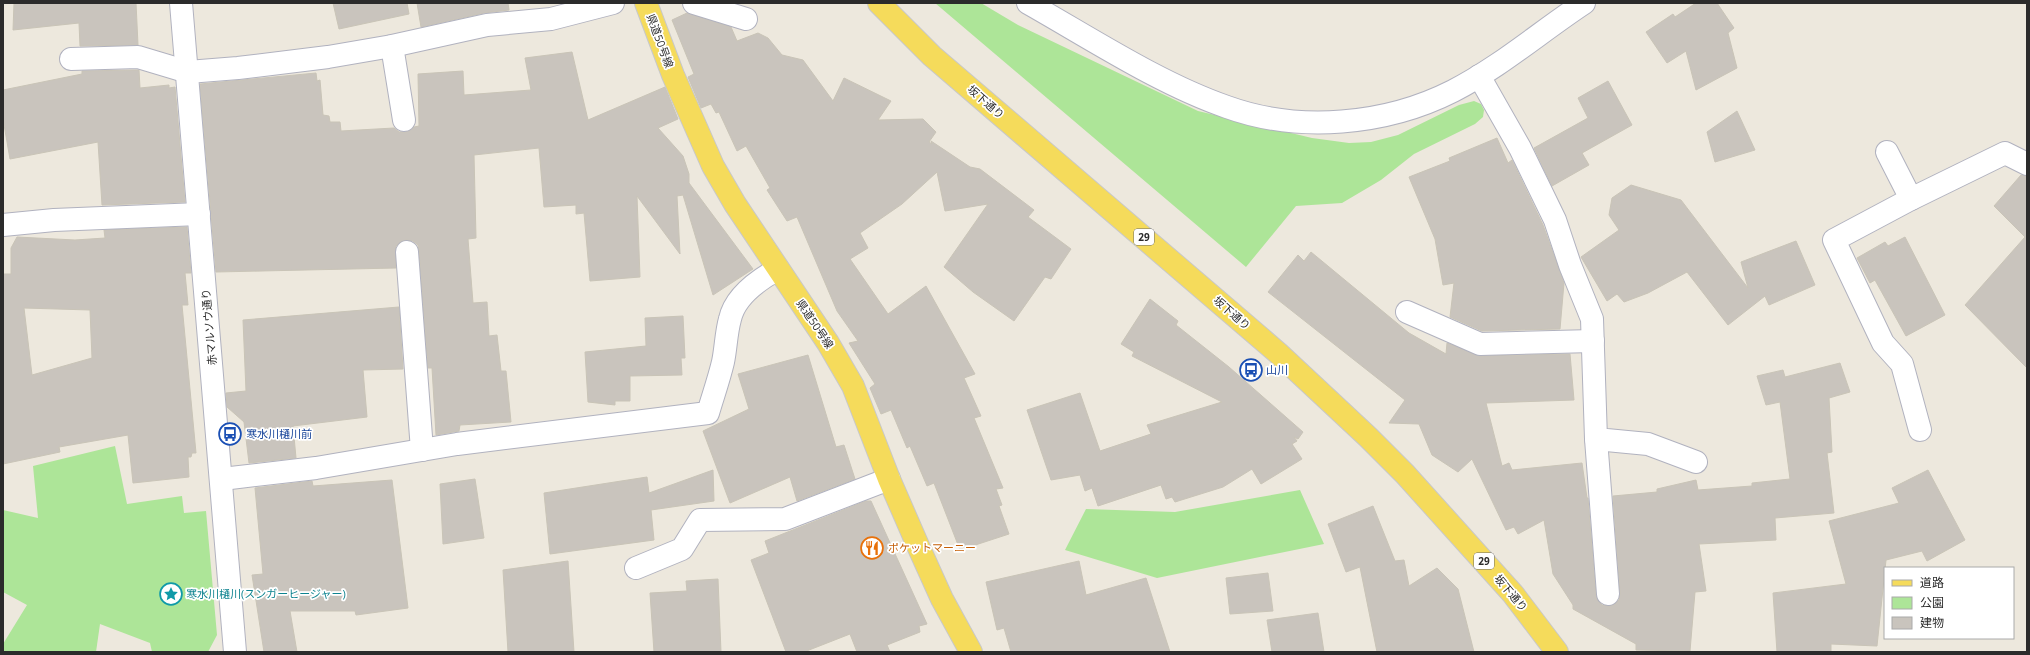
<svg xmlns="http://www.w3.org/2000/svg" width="2030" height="655" viewBox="0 0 2030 655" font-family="'Open Sans','Noto Sans JP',sans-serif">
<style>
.green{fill:#ade598}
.building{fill:#c9c4bd;stroke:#c9c4b7;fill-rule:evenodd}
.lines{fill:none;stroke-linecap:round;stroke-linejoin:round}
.minor-casing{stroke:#b1b2bf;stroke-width:24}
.major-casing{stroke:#c8c8c8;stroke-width:24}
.minor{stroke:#fff;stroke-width:22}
.major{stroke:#f5db5b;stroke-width:22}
.labels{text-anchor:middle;stroke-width:3.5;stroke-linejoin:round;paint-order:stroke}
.shield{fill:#fff;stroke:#6b6b6b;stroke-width:1}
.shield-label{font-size:10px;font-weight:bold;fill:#2b2b2b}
.street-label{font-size:11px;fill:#2b2b2b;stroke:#fff}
.transit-label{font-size:11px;fill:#164399;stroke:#fff;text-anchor:start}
.food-label{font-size:11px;fill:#c56008;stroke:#fff;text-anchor:start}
.culture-label{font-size:11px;fill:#0d838f;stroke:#fff;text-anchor:start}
</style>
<rect width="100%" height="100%" fill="#ede8dd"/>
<g class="green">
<polygon points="935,3 981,3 1018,25 1198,111 1312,138 1349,143 1371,142 1398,135 1459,105 1474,101 1481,104 1484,110 1483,117 1475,124 1414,154 1381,180 1342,203 1296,206 1246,267"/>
<polygon points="115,446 127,504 182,496 184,513 206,511 217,635 208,652 152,652 150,643 100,624 96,652 3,652 3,644 27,605 3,592 3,510 38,518 33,466"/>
<polygon points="1300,490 1324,544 1157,578 1065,550 1086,509 1175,512"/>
</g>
<g class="building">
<polygon points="14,3 136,3 138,45 80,46 79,23 13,30"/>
<polygon points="333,3 407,3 409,14 339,29"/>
<polygon points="417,3 508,3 509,10 484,13 421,27"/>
<polygon points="1696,3 1717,3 1734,28 1728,33 1737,68 1696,90 1686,51 1667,63 1646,32 1673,14 1675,17"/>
<polygon points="687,13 731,27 737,41 758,33 768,38 782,55 803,60 833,101 844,78 891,101 878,120 923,119 936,132 929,142 932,144 931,141 970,167 980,169 1034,210 1028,217 1071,249 1051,279 1045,277 1014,321 973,292 944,267 988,204 945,211 937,172 902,204 860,233 868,248 850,259 888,314 926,286 975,374 964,378 981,416 974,418 1003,488 996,489 1002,505 999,506 1009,534 960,550 934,483 927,486 910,446 907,448 891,410 881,414 870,388 875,384 849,343 858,341 837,311 797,217 787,221 767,190 770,188 746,146 737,151 719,112 716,113 711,104 701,108 688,77 694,74 672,20"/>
<polygon points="572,52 588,120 665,87 678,119 658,128 683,156 689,174 689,183 753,269 713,295 683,195 677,196 680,254 637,196 640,277 590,281 584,213 576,214 576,205 544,207 539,148 474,155 476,238 468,239 473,303 487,302 489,336 497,335 501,371 506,371 511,422 460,425 459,431 436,435 432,368 428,368 419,251 418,245 413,241 406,240 400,242 396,246 396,268 216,272 200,84 316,73 317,81 320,80 323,115 329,116 330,122 340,122 341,131 394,128 399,132 406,132 414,127 419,126 418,74 463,71 464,95 531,90 525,58"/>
<polygon points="136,70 139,70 140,88 169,85 169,88 175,87 185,202 102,205 98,142 10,159 3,119 3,90 82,74 82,71"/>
<polygon points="1608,81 1632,125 1582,153 1589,165 1552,186 1534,148 1588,118 1578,98"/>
<polygon points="1737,111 1755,150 1715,162 1707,132"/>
<polygon points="1497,138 1508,163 1512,160 1543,225 1564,283 1560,329 1482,331 1450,317 1454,283 1443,285 1435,239 1409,177 1450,161 1449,158"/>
<polygon points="2021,175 2027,176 2027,368 1965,305 2025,237 1994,206"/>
<polygon points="1631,185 1681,200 1748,288 1741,262 1796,241 1815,285 1769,305 1765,296 1728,325 1687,272 1648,293 1624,302 1617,294 1607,301 1581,257 1619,230 1609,215 1612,198"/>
<path d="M 187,227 L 191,273 L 185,273 L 188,305 L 182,305 L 196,453 L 192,453 L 191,457 L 188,457 L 189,477 L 133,483 L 128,435 L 59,447 L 60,452 L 3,464 L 3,274 L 11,274 L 11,248 L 17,237 L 75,240 L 105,238 L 104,230 ZM 24,308 L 90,310 L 92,358 L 32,375 Z"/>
<polygon points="1905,237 1945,315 1906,336 1875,280 1870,283 1857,258 1885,242 1888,246"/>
<polygon points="1311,252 1409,333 1446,354 1447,343 1480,356 1570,354 1574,400 1486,403 1502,466 1509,463 1512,470 1582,463 1587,498 1588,498 1596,595 1598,601 1602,605 1609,606 1615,604 1619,600 1620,593 1613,496 1657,492 1657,489 1696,480 1698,490 1752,486 1752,483 1790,479 1780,402 1766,405 1757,376 1783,370 1785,377 1840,363 1850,392 1829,398 1832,452 1827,453 1834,513 1775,518 1776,540 1699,544 1706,591 1695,592 1690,651 1636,650 1636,644 1573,609 1573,605 1553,574 1544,520 1518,534 1514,527 1506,530 1472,459 1458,472 1432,455 1419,424 1389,423 1405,400 1268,292 1298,255 1304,261"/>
<polygon points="1150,299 1178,321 1176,325 1229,367 1303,432 1298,439 1294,437 1297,441 1292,444 1302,459 1261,484 1252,469 1223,487 1175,502 1172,497 1166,499 1161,485 1098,506 1092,488 1085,491 1080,475 1051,480 1027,410 1080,393 1100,451 1151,434 1147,425 1222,402 1132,356 1134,352 1121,344"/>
<polygon points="399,307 403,369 363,370 367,417 293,426 296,458 249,463 244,422 227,407 226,393 246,391 243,320"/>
<polygon points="683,316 685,358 681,358 682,375 630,376 630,401 615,401 615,405 588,402 585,352 646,346 645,318"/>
<polygon points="808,355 836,447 844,445 855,479 797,501 790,477 730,503 703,431 749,409 738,374"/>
<polygon points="713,470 714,501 651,510 654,540 550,554 544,493 647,477 649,493"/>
<polygon points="1928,470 1965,540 1927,561 1922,551 1886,560 1877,646 1831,644 1831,652 1777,652 1773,593 1846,584 1829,521 1899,503 1892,488"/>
<polygon points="475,479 484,538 443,544 440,484"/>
<polygon points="392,480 408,608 356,615 355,611 290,611 297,652 264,652 252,575 263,574 255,488 312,481 313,486"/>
<polygon points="866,501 871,501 927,624 919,626 920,632 887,645 890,652 857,652 850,634 804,652 786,652 751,560 769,553 765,541"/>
<polygon points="1373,506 1395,561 1404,560 1409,586 1437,568 1458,589 1474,652 1377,652 1360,567 1346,572 1328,524"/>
<polygon points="568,561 574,652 508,652 503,570"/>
<polygon points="1079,561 1086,595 1146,578 1170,652 1011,652 1004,628 997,630 986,582"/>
<polygon points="1268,573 1273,611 1230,614 1226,578"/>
<polygon points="718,579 721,652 654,652 650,593 687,591 686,581"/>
<polygon points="1318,613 1324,652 1272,652 1267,620"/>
</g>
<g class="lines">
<g class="minor-casing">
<g id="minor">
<polyline points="181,3 235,652"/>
<polyline points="694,3 746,19"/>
<path d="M 1028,3 C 1090,38 1160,84 1227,107 C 1299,133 1386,125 1453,91 C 1500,67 1540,32 1584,3"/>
<polyline points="392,46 404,120"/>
<polyline points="71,59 138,57 188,72 238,68 328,57 392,46 487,25 551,19 613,3"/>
<polyline points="1479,76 1520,148 1555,220 1570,265 1592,319 1596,439 1648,444 1696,462"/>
<polyline points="1887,152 1911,199"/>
<polyline points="3,225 54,220 199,214"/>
<polyline points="407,252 422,450"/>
<polyline points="1407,312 1480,344 1593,341"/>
<polyline points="1920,430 1902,364 1883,343 1834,240 1911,199 2005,153 2027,164"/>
<polyline points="1596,439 1608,594"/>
<path d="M 222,479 L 316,468 L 457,444 L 708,413 C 713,396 719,379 723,362 C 726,348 726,333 730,319 C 735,296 758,280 778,269"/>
<polyline points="636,568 682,549 700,520 785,519 889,479"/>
</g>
</g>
<g class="major-casing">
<g id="major">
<polyline points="646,3 673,75 713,166 735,204 828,343 853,386 889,479 919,548 942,599 971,652"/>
<polyline points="879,3 932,56 1278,353 1368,437 1405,474 1513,594 1557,652"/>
</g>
</g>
<use href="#minor" class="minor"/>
<use href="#major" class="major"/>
</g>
<defs>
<g id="bus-ring" transform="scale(1.15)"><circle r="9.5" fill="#fff" stroke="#1a4fb4" stroke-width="1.5"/><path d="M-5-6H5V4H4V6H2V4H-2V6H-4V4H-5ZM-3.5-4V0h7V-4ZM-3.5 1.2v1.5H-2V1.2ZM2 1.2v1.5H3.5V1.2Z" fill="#1a4fb4"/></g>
<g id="restaurant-ring" transform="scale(1.15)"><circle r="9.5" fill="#fff" stroke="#e8710a" stroke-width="1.5"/><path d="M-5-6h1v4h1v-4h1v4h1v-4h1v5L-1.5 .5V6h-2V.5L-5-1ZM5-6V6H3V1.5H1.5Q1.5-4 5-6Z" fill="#e8710a"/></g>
<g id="sight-ring" transform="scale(1.15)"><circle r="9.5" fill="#fff" stroke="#0f9aa8" stroke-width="1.5"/><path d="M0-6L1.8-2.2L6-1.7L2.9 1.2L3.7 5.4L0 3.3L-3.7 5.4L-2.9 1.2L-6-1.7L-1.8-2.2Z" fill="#0f9aa8"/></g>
</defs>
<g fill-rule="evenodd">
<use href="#bus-ring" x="1251" y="370"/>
<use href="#bus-ring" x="230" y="434"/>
<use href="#restaurant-ring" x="872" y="548"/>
<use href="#sight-ring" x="171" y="594"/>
</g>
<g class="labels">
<g class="shield">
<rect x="1134" y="229" width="20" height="16" rx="3"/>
<rect x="1474" y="553" width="20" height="16" rx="3"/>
</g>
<g class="shield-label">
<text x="1144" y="241">29</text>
<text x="1484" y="565">29</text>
</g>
<g class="street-label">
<text transform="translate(660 41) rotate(70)" y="4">県道50号線</text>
<text transform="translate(986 102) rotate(41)" y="4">坂下通り</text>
<text transform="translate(1232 313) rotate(41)" y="4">坂下通り</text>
<text transform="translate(815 324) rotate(56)" y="4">県道50号線</text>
<text transform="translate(209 327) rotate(-95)" y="4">赤マルソウ通り</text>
<text transform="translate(1511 593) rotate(50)" y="4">坂下通り</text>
</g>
<g class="transit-label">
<text x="1266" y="374">山川</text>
<text x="246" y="438">寒水川樋川前</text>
</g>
<g class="food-label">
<text x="888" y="552">ポケットマーニー</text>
</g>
<g class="culture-label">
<text x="186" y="598">寒水川樋川(スンガーヒージャー)</text>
</g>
</g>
<rect width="2030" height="655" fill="none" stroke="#2b2b2b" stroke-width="8"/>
<rect x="1884" y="567" width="130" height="72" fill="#ffffff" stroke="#aaaaaa"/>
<rect x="1892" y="580" width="20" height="6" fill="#f5db5b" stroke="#aaaaaa"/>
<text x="1920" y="587" font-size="12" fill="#2b2b2b">道路</text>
<rect x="1892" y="597" width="20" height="12" fill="#ade598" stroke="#aaaaaa"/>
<text x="1920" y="607" font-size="12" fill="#2b2b2b">公園</text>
<rect x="1892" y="617" width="20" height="12" fill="#c9c4bd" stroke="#aaaaaa"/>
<text x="1920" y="627" font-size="12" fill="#2b2b2b">建物</text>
</svg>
